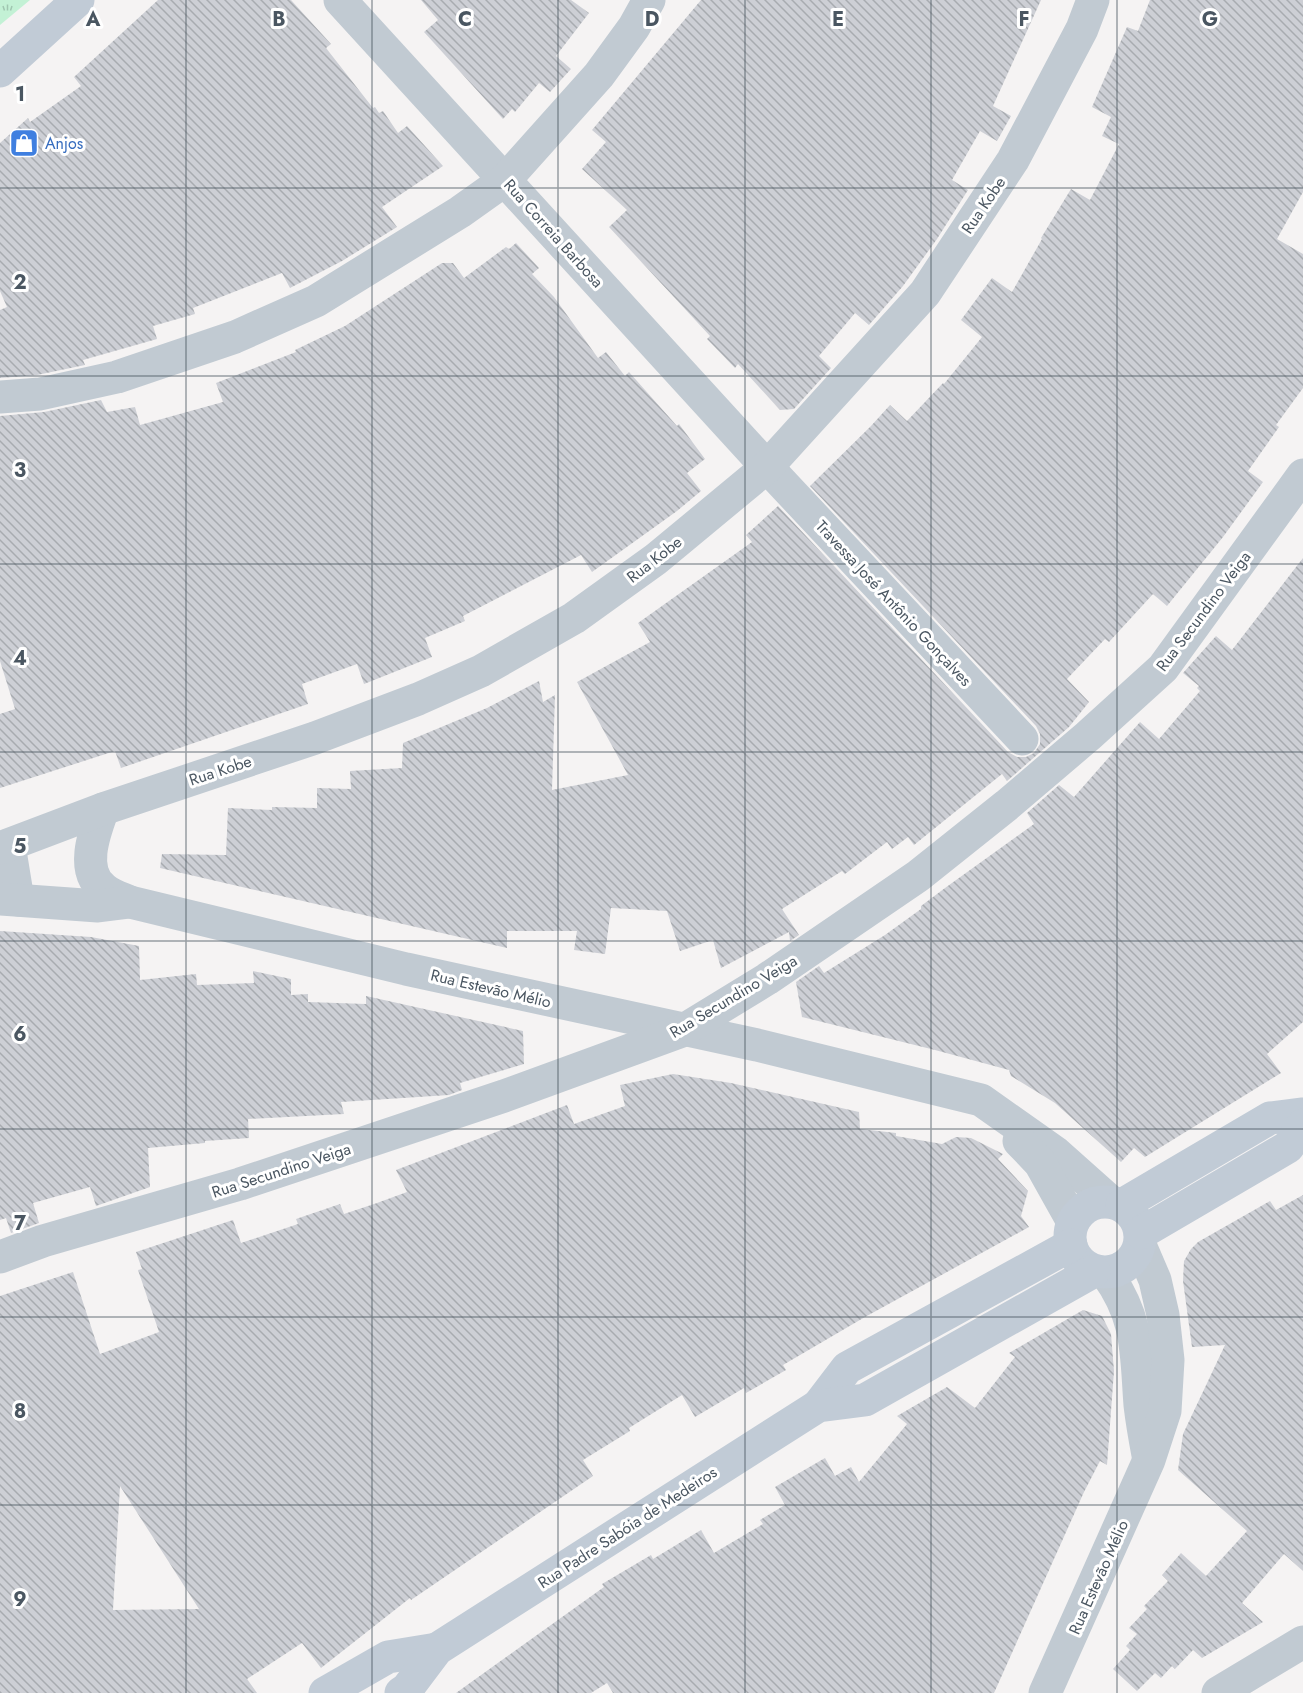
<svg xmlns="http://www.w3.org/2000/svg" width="1303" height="1693" viewBox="0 0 1303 1693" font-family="Jost,sans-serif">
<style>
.park{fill:url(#park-tufts)}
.building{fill:url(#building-back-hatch);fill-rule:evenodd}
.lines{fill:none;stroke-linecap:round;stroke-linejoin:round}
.street{stroke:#c1cad2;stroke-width:33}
.secondary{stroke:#c1cbd6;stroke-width:33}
.grid{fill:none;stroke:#4a5661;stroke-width:1.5;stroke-opacity:0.55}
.labels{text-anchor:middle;stroke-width:6;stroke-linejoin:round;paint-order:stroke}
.shop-label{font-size:16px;fill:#366cbe;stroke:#fff;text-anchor:start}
.street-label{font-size:16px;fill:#4a5661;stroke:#fff}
.grid-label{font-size:20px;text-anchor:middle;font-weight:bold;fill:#4a5661;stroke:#fff;stroke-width:6;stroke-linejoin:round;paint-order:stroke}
</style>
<defs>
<pattern id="park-tufts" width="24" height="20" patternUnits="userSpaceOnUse" patternTransform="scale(1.5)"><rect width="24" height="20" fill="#c3f1d5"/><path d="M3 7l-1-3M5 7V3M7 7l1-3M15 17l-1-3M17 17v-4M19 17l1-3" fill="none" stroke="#a0c6b0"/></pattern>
<pattern id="building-back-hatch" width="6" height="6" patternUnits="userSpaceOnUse" patternTransform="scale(1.5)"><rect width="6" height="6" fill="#cdcfd5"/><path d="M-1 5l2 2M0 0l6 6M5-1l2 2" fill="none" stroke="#a8abb0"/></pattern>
</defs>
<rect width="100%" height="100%" fill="#f5f3f3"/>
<polygon class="park" points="0,0 30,0 0,25"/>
<g class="building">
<polygon points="158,0 291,0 331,44 326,48 373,108 375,107 379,113 383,111 398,133 407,126 443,166 382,207 397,227 342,261 290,288 282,273 193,308 195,314 153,326 157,339 83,360 85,365 37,375 0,378 0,310 7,307 0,291 0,143 28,118 30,122 81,86 74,77"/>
<polygon points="421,0 571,0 589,13 556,56 571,69 550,92 539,83 515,112 512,109 503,119 424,32 438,20"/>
<polygon points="701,0 1041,0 993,106 1011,116 997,141 980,131 952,180 968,190 937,239 903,286 869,325 855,313 819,356 831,368 794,409 780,410 738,364 735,368 707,339 710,336 609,227 627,210 582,169 606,142 592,130"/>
<polygon points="1150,0 1303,0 1303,192 1277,239 1303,254 1303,388 1276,425 1279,427 1248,471 1263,482 1223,537 1167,606 1153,594 1109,642 1105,639 1067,679 1089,702 1069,727 1007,781 1002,774 914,845 908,837 892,849 887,842 845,874 842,871 782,909 799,935 790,941 789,932 721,968 713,940 680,951 667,911 611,908 605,954 574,950 577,931 507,931 507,948 160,868 162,854 226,855 228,808 272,810 272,807 317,808 317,788 351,789 350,771 402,768 403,743 487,708 539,681 543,702 555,695 552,790 628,775 577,682 650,642 638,623 752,542 746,535 778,506 1008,752 1017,757 1026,757 1034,753 1040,744 1040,734 1036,726 810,486 871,426 890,405 907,421 943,383 944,384 982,337 961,320 992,278 1012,292 1042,239 1041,238 1071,189 1090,200 1119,144 1102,136 1111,117 1092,107 1127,27 1138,31"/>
<polygon points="516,243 539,268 532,274 554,297 598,358 606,352 625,376 629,372 677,426 679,424 705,459 687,473 701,491 677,511 592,572 581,555 463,616 465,621 425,638 432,657 364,684 357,664 302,684 308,704 121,768 115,751 0,788 0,714 15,709 0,661 0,416 44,412 101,400 107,412 135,407 140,425 223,402 216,383 296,352 295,350 345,326 442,263 453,263 464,278 506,247 509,249"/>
<polygon points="1303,558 1303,1022 1267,1054 1281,1073 1145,1157 1134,1148 1121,1162 1055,1103 1011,1076 1009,1070 935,1050 802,1017 796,982 819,966 824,973 885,935 921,909 921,906 945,888 1034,824 1027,813 1059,785 1074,797 1140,722 1159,739 1200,691 1197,688 1199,686 1183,673 1216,636 1232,650"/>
<polygon points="0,931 91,937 139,946 140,980 196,974 197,985 254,983 253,971 291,979 291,995 308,994 308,1002 366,1004 366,996 523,1031 524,1064 460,1083 462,1090 449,1095 341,1102 344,1114 248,1119 249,1138 205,1141 205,1143 148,1148 150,1187 96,1206 90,1187 33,1203 39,1223 11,1233 6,1218 0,1220"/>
<path d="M 673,1074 L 731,1083 L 859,1112 L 860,1129 L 896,1133 L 896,1136 L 942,1144 L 956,1137 L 971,1138 L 1003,1154 L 998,1159 L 1028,1191 L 1021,1216 L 1029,1227 L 865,1317 L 783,1365 L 786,1370 L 746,1393 L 744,1388 L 695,1417 L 682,1395 L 629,1428 L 630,1431 L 583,1460 L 593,1476 L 411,1600 L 410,1598 L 321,1668 L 302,1643 L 247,1679 L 257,1693 L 0,1693 L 0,1296 L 73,1272 L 100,1354 L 159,1332 L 138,1270 L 142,1269 L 136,1252 L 233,1220 L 241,1243 L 298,1224 L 296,1219 L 340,1204 L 344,1214 L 377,1203 L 407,1192 L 396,1170 L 567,1105 L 574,1124 L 625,1106 L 620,1085 ZM 120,1486 L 199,1609 L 113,1610 Z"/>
<polygon points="1303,1195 1303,1571 1284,1554 1242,1603 1263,1622 1202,1658 1193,1650 1175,1669 1172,1666 1161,1678 1155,1673 1137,1691 1113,1669 1130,1650 1126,1646 1137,1634 1129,1628 1147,1609 1144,1606 1168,1581 1162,1575 1181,1553 1206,1576 1247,1531 1178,1470 1183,1434 1225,1345 1192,1347 1183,1281 1184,1261 1191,1249 1198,1242 1270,1201 1276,1210"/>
<polygon points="1083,1310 1102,1316 1111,1334 1114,1371 1107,1465 1100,1461 1084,1492 994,1693 613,1693 607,1683 591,1693 456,1693 604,1587 602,1584 651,1555 653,1559 701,1530 714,1553 763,1524 760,1520 785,1505 775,1487 825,1458 835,1476 851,1467 859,1482 907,1424 897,1416 947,1387 975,1408 1015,1357 1009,1353"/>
</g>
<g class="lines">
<g class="street">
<polyline points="340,0 767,467 1022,739"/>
<polyline points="0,397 40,394 117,377 235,337 316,301 460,212 505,180 599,75 634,27 649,0"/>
<path d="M 103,809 C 95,831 79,871 104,889 C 111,895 121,898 130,902"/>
<polyline points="9,845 18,900"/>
<polyline points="0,848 103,809 315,738 418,699 481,671 574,618 656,559 767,467 925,293 1013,160 1082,29 1093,0"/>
<polyline points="0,899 98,906 130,902 406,969 757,1045 981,1100 1056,1153 1111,1202"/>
<polyline points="1019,1141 1040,1163 1073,1222"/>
<polyline points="0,1257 43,1241 240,1184 504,1096 682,1031 767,979 918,876 1007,805 1088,736 1163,668 1303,475"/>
<path d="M 1106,1273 C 1139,1318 1136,1352 1140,1405 C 1142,1422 1145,1439 1148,1455"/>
<polyline points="1045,1693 1149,1460 1165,1411 1168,1360 1163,1315 1155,1280 1140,1245"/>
<polyline points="1218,1693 1303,1642"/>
</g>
<g class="secondary">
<polyline points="0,71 78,0"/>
<circle cx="1105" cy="1237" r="35"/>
<polyline points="1122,1205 1270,1118 1303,1114"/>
<polyline points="1141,1233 1288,1147 1303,1125"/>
<polyline points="818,1406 847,1368 1071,1245"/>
<polyline points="325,1693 388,1657 437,1649"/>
<polyline points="401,1693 407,1689 437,1649 796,1420 818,1406 865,1400 1094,1271"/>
</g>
</g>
<path class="grid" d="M 186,0 L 186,1693M 372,0 L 372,1693M 558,0 L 558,1693M 745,0 L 745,1693M 931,0 L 931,1693M 1117,0 L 1117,1693M 0,188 L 1303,188M 0,376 L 1303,376M 0,564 L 1303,564M 0,752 L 1303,752M 0,941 L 1303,941M 0,1129 L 1303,1129M 0,1317 L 1303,1317M 0,1505 L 1303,1505"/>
<defs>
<g id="shop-square" transform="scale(1.5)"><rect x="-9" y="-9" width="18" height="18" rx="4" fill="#3f7fe0" stroke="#fff"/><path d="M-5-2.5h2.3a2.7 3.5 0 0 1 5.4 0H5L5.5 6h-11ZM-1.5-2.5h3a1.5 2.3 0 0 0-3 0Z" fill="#fff"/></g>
</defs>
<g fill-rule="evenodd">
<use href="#shop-square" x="24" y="143"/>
</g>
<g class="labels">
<g class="shop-label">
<text x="45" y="149">Anjos</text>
</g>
<g class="street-label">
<text transform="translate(983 205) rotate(-56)" y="6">Rua Kobe</text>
<text transform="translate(554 233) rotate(48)" y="6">Rua Correia Barbosa</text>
<text transform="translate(654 559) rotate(-38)" y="6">Rua Kobe</text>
<text transform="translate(894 603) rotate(47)" y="6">Travessa José Antônio Gonçalves</text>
<text transform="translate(1203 611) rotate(-53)" y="6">Rua Secundino Veiga</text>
<text transform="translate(220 770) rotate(-18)" y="6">Rua Kobe</text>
<text transform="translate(491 988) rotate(13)" y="6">Rua Estevão Mélio</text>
<text transform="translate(733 996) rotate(-31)" y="6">Rua Secundino Veiga</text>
<text transform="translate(281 1170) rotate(-18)" y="6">Rua Secundino Veiga</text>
<text transform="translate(627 1527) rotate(-33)" y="6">Rua Padre Sabóia de Medeiros</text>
<text transform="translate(1098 1577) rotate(-66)" y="6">Rua Estevão Mélio</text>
</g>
</g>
<g class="grid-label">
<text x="93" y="26">A</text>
<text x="279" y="26">B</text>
<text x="465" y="26">C</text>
<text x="652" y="26">D</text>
<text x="838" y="26">E</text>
<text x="1024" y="26">F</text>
<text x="1210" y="26">G</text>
<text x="20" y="101">1</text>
<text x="20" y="289">2</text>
<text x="20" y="477">3</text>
<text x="20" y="665">4</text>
<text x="20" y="853">5</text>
<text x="20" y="1041">6</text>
<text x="20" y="1230">7</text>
<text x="20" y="1418">8</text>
<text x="20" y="1606">9</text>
</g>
</svg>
